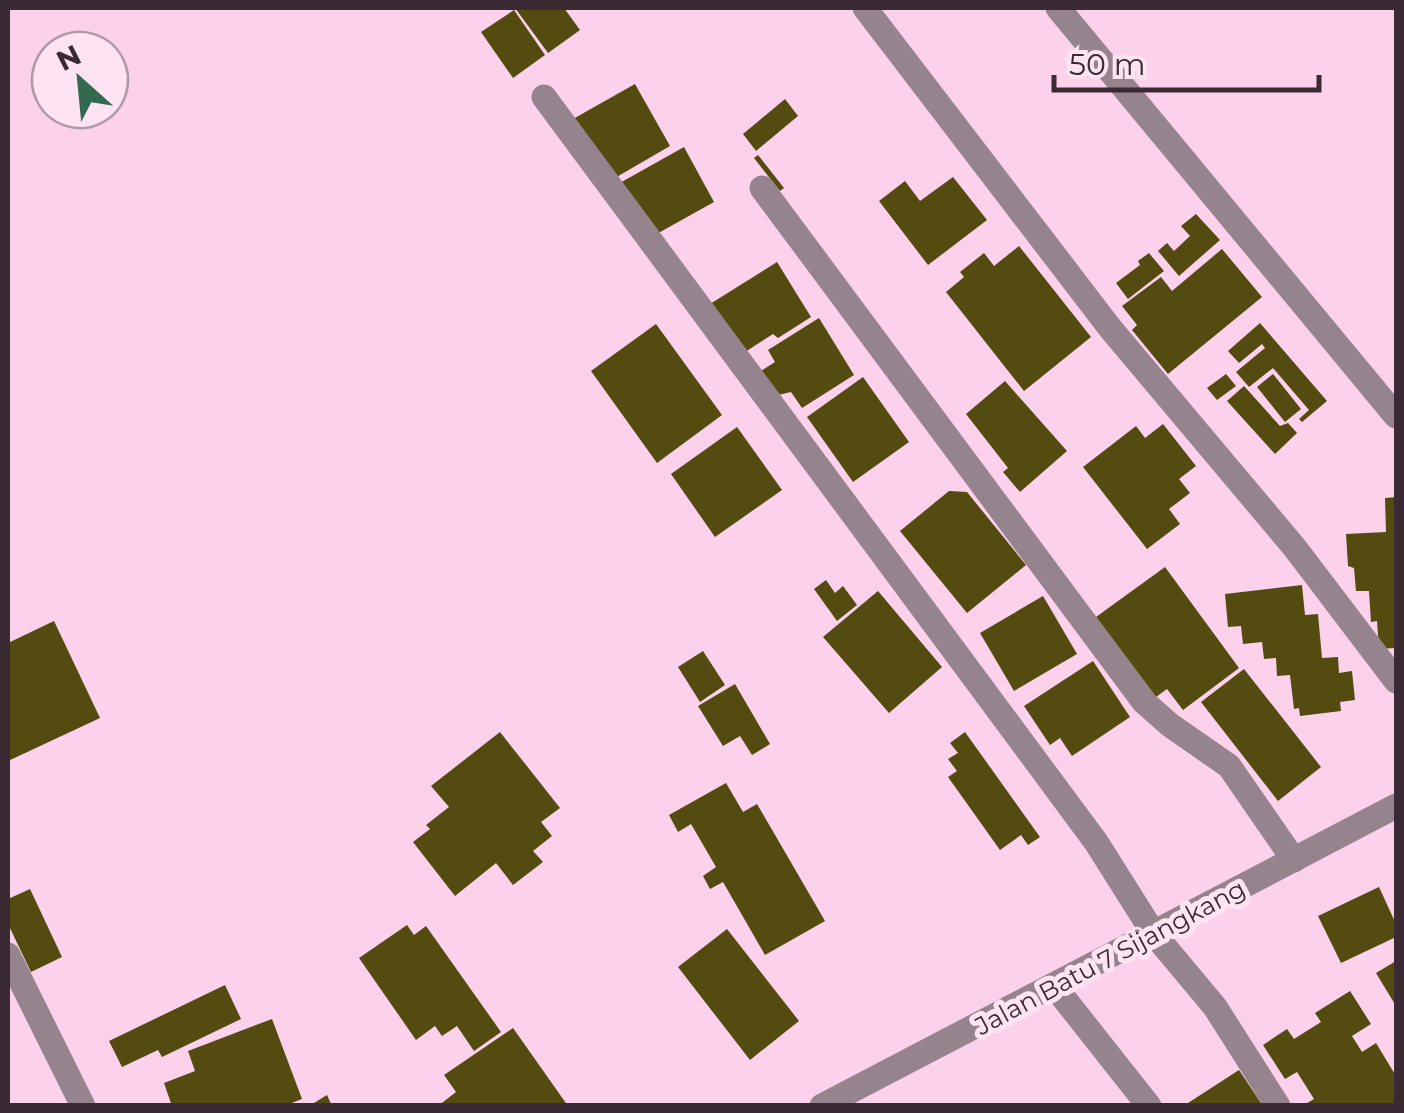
<svg xmlns="http://www.w3.org/2000/svg" width="1404" height="1113" viewBox="0 0 1404 1113" font-family="Montserrat,sans-serif">
<style>
.building{fill:#534b0f}
.lines{fill:none;stroke-linecap:round;stroke-linejoin:round}
.minor{stroke:#95848e;stroke-width:25}
.labels{text-anchor:middle;stroke-width:10;stroke-linejoin:round;paint-order:stroke}
.street-label{font-size:25px;fill:#3a2a34;stroke:#fee4f3}
</style>
<rect width="100%" height="100%" fill="#fcd1eb"/>
<g class="building">
<polygon points="515,8 564,8 580,30 548,53"/>
<polygon points="514,10 545,55 513,78 481,32"/>
<polygon points="635,84 670,146 608,182 573,119"/>
<polygon points="785,99 798,116 756,151 743,134"/>
<polygon points="684,147 714,202 653,236 618,184"/>
<polygon points="758,155 784,188 780,191 754,158"/>
<polygon points="953,177 987,220 928,265 879,201 905,181 920,201"/>
<polygon points="1196,214 1220,240 1179,276 1158,251 1167,243 1174,251 1190,236 1181,226"/>
<polygon points="1019,246 1091,337 1024,391 946,292 964,277 960,272 984,253 994,266"/>
<polygon points="1222,249 1262,297 1168,374 1132,330 1137,325 1122,306 1161,277 1172,291"/>
<polygon points="1149,253 1164,271 1128,299 1116,283 1140,265 1138,261"/>
<polygon points="777,262 811,317 778,338 773,334 742,354 710,304"/>
<polygon points="819,318 854,375 802,408 791,392 774,396 759,372 775,362 768,350"/>
<polygon points="1260,323 1327,401 1302,422 1299,419 1309,410 1273,368 1249,387 1236,372 1265,348 1262,344 1239,363 1228,351"/>
<polygon points="656,324 722,415 657,463 591,371"/>
<polygon points="1226,374 1236,386 1217,400 1207,388"/>
<polygon points="1273,374 1301,409 1285,422 1257,387"/>
<polygon points="863,377 909,442 853,482 807,417"/>
<polygon points="1005,381 1067,451 1020,492 1003,472 1008,468 966,414"/>
<polygon points="1244,386 1280,426 1288,423 1297,433 1275,454 1227,401"/>
<polygon points="1163,424 1196,466 1179,479 1190,493 1169,509 1180,524 1147,549 1083,467 1136,426 1145,438"/>
<polygon points="737,427 782,490 715,537 671,474"/>
<polygon points="949,491 967,492 1026,565 967,613 900,531"/>
<polygon points="1396,497 1396,648 1379,649 1377,621 1371,622 1369,591 1356,591 1354,568 1348,566 1346,534 1386,532 1385,498"/>
<polygon points="1165,567 1239,668 1183,710 1167,689 1156,697 1096,617"/>
<polygon points="826,580 835,593 843,586 857,605 837,621 814,589"/>
<polygon points="1302,585 1305,615 1318,614 1322,658 1338,657 1339,673 1352,671 1355,700 1340,702 1341,711 1300,716 1299,708 1294,709 1290,675 1277,676 1276,658 1264,659 1262,642 1243,644 1241,626 1228,627 1225,594"/>
<polygon points="878,591 942,667 889,713 823,637"/>
<polygon points="1043,596 1077,654 1014,691 980,633"/>
<polygon points="54,621 100,718 8,761 8,643"/>
<polygon points="703,651 725,685 700,702 678,667"/>
<polygon points="1093,661 1130,717 1072,756 1060,738 1050,745 1024,706"/>
<polygon points="1244,669 1321,767 1278,801 1201,702"/>
<polygon points="735,684 770,744 752,755 740,736 723,746 698,706"/>
<polygon points="500,732 560,808 541,822 552,836 533,851 543,862 513,885 496,863 455,896 413,842 430,829 426,825 449,807 431,786"/>
<polygon points="965,732 1040,837 1028,845 1021,835 1000,850 948,777 957,771 948,759 958,753 950,743"/>
<polygon points="726,783 743,812 757,804 825,921 765,955 723,882 710,889 703,876 716,867 691,824 678,832 669,815"/>
<polygon points="1379,887 1396,924 1396,937 1341,963 1318,916"/>
<polygon points="30,889 62,957 31,972 8,924 8,899"/>
<polygon points="407,925 414,935 426,926 501,1032 474,1051 457,1026 442,1036 435,1026 416,1040 359,958"/>
<polygon points="727,929 799,1021 750,1060 678,967"/>
<polygon points="1396,961 1396,1006 1376,973"/>
<polygon points="225,985 241,1019 162,1057 158,1050 122,1067 109,1041"/>
<polygon points="1350,991 1371,1024 1352,1036 1362,1052 1376,1043 1396,1076 1396,1106 1302,1106 1314,1099 1297,1072 1285,1079 1263,1045 1287,1029 1294,1039 1321,1022 1315,1013"/>
<polygon points="272,1019 302,1099 284,1106 172,1106 164,1083 195,1071 188,1051"/>
<polygon points="513,1028 568,1106 438,1106 456,1092 444,1075"/>
<polygon points="1239,1070 1263,1106 1190,1106 1188,1103"/>
<polygon points="327,1095 332,1106 309,1106"/>
</g>
<g class="lines">
<g class="minor">
<polyline points="865,8 1110,328 1295,548 1396,681"/>
<polyline points="1058,8 1396,416"/>
<polyline points="544,97 1096,842 1154,934 1215,1007 1278,1106"/>
<polyline points="762,188 1144,702 1170,725 1229,766 1294,860"/>
<polyline points="8,955 83,1106"/>
<polyline points="1055,987 1149,1106"/>
<polyline points="822,1106 1396,806"/>
</g>
</g>
<g class="labels">
<g class="street-label">
<text transform="translate(1110 957) rotate(-28)" y="9">Jalan Batu 7 Sijangkang</text>
</g>
</g>
<rect width="1404" height="1113" fill="none" stroke="#3a2a34" stroke-width="20"/>
<g transform="translate(80 80) rotate(333)"><circle r="48" fill="#fee4f3" stroke="#b09aa7" stroke-width="2.5"/>
<path d="M0-8L18 38L0 25L-18 38Z" fill="#336950"/>
<text y="-15" font-size="28" font-weight="bold" text-anchor="middle" fill="#3a2a34">N</text>
</g>
<path d="M1054 75v15h265v-15" fill="none" stroke="#3a2a34" stroke-width="5"/>
<text x="1069" y="75" font-size="30" fill="#3a2a34" stroke="#fee4f3" stroke-width="8" paint-order="stroke">50 m</text>
</svg>
